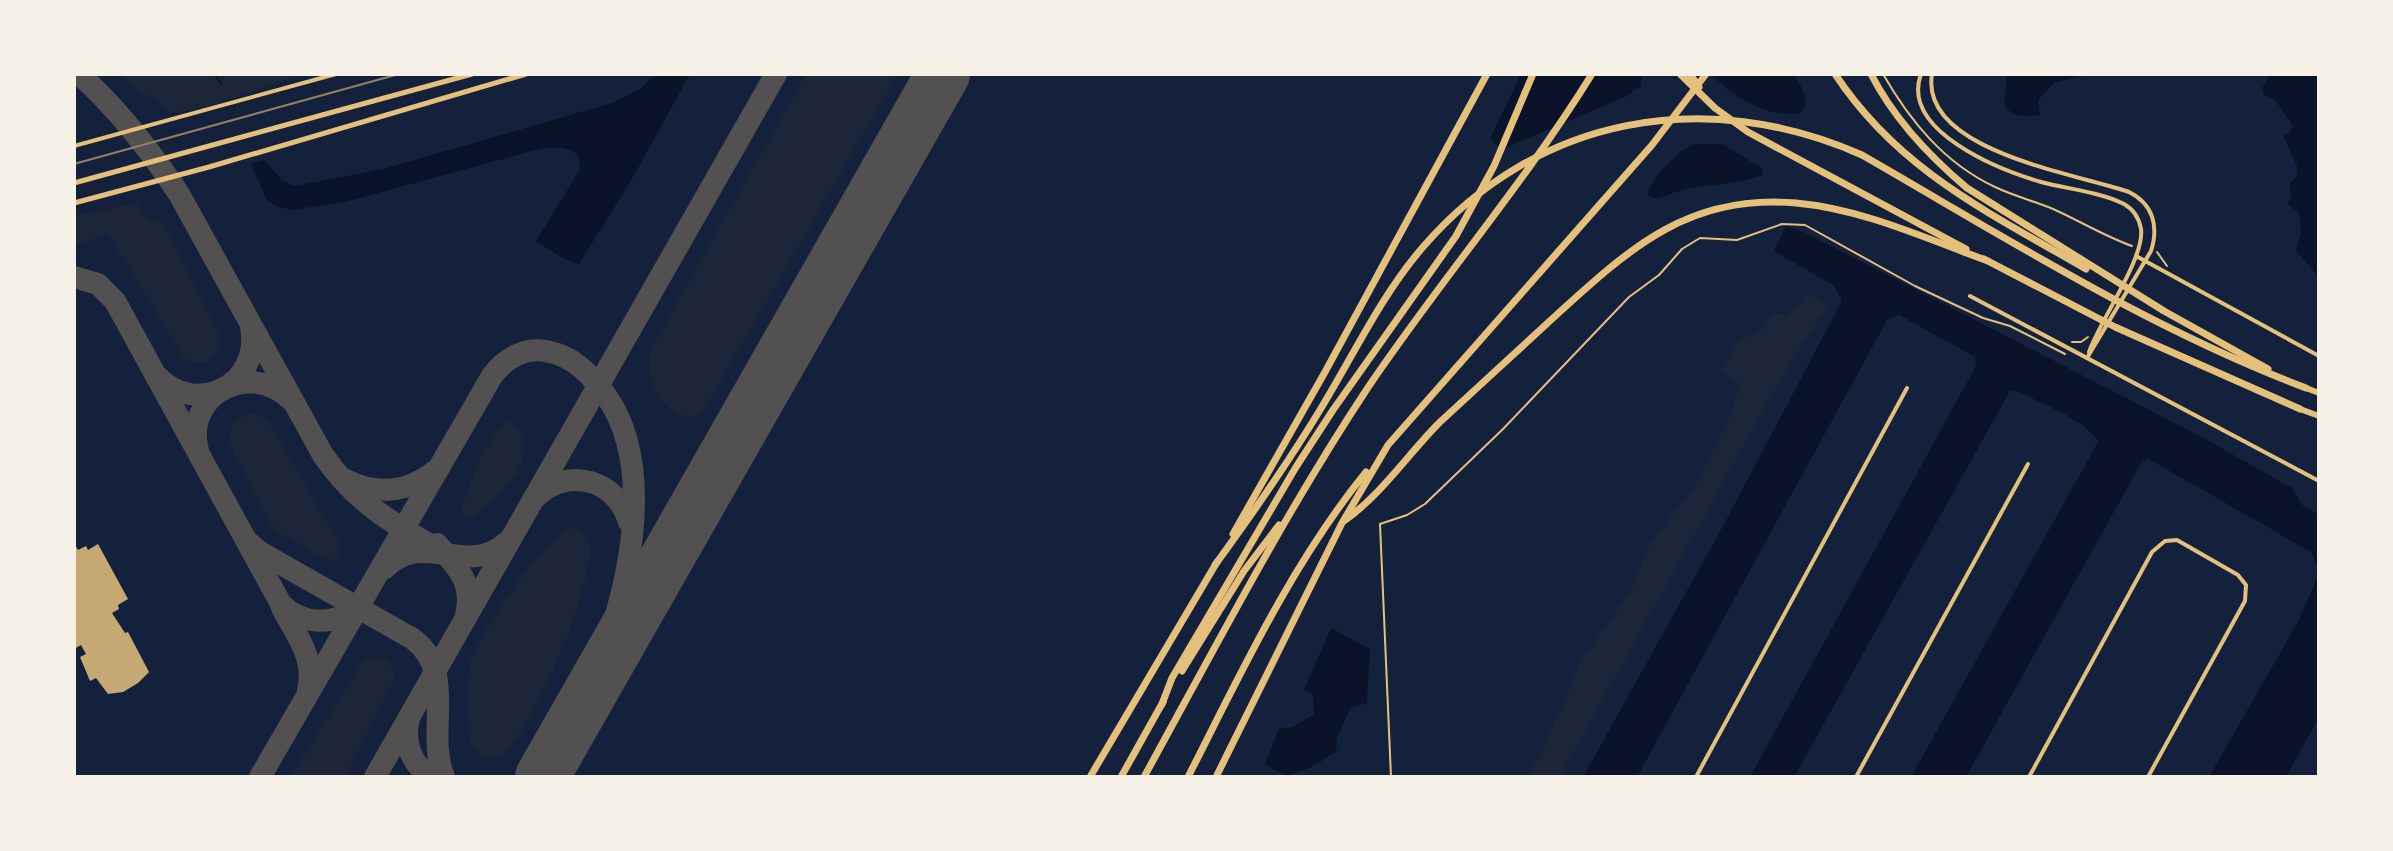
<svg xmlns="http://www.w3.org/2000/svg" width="2393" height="851" viewBox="0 0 2393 851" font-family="Mulish,sans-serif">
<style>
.green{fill:#1d2539}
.water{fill:#0b132b}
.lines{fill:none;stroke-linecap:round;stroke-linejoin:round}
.stream{stroke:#0b132b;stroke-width:2}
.taxiway{stroke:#525050;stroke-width:22}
.runway{stroke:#525050;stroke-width:54}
.building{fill:#c6a872}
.path{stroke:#e5c07b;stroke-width:2}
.minor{stroke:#e5c07b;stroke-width:4}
.tertiary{stroke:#e5c07b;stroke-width:5}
.trunk{stroke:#e5c07b;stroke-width:6}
.motorway{stroke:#e5c07b;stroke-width:7}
.tram{stroke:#918062;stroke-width:2}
</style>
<rect width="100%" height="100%" fill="#14213d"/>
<g class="green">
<polygon points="121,74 306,74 207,107 170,113 155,97 139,93"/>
<path d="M 806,74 L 898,74 L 705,409 C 687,428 662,407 654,387 C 649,375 650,361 651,348 Z"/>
<path d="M 137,203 L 147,217 L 164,225 L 220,333 L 220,348 C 211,364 198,367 183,357 L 108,234 L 74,245 L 74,216 Z"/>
<path d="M 1805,295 L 1819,298 L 1827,308 L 1791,361 L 1560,777 L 1526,777 L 1541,754 L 1582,659 L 1630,592 L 1652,540 L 1696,485 L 1731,414 L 1740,384 L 1720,371 L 1739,339 C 1758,336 1763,331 1772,313 L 1787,315 Z"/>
<polygon points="248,413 262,416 275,431 339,543 340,550 336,559 326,559 277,532 266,518 228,440 233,422"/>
<path d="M 506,420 L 514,423 C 543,460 504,489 479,513 L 475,516 L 465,517 L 461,509 L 482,453 Z"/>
<path d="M 569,528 C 578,529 584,532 588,540 C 601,573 530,740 499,758 L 483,757 L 470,743 L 468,732 C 468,710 465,684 470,663 C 478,635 544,537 569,528 Z"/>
<path d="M 376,656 C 390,659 395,667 393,681 L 346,777 L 290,777 L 362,663 Z"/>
</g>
<g class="water">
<path d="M 657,74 L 690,74 L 632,179 L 579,264 L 564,259 L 536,241 L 579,171 L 580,163 L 577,154 C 562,144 548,148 532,151 L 345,202 L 291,210 L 274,205 L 266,199 L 251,163 L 264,160 L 283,181 L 295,186 L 383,169 L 612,103 L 640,89 Z"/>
<polygon points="1521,74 1641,74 1641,85 1629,95 1503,149 1493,142 1491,137"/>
<path d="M 1712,74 L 1794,74 C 1801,87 1811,99 1801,113 C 1769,119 1731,97 1712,74 Z"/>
<path d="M 2007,74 L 2088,74 L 2054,83 L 2038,100 L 2040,115 C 2025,116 2012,119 2004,104 Z"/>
<polygon points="2268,74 2319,74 2319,277 2296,251 2301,231 2299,213 2287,203 2292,197 2289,184 2297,176 2297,166 2283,135 2290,132 2293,126 2276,101 2263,94 2262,88 2269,78"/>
<path d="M 1695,144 L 1722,144 L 1763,169 L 1762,175 C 1734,186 1702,183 1673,193 C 1663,197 1658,201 1649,196 L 1647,192 C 1659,173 1673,152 1695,144 Z"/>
<path d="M 1786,226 L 1804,232 L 2198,435 L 2292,488 L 2302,505 L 2319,515 L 2319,569 L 2311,552 L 2147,458 L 2140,465 L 1966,777 L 1911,777 L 2098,442 C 2091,423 2039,402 2019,392 L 2010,391 L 1794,777 L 1750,777 L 1976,366 L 1975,357 L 1899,315 L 1887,320 L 1637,777 L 1583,777 L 1722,528 L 1842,301 L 1834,286 L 1774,251 Z"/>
<polygon points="2319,573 2319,717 2286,777 2209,777 2299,620"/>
<polygon points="1331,628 1370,649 1367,703 1350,708 1337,739 1336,752 1312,767 1286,776 1265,765 1279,728 1293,727 1314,714 1313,695 1304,690"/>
</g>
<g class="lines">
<polyline class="stream" points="215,74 221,84"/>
<g class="taxiway">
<path d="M 79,74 C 118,109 150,150 179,194 L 323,455 C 357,505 397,526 448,555"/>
<path d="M 74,277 L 98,284 L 115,301 L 281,604 C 303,626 336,626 358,606"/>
<path d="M 157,376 C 197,418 262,384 251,327"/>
<path d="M 198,451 C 183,395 249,360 290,399"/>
<path d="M 346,480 C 378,496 409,492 436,470"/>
<path d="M 537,496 C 569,466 617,480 629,522"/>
<path d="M 249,543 L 260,552 L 413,639 C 458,673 425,732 444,777"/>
<path d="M 437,544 C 457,567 474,582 466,615"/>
<path d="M 385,568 C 425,528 466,580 508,541"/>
<path d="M 282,608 C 296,634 316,659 308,690"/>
<path d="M 409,719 C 403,742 411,764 431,777"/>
<path d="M 260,777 L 492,376 C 506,357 527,346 550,352 C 574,357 594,378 607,397 C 658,471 627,603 592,680 C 577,713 558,745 539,777"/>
<polyline points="375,777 776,74"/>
</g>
<polyline class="runway" points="542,777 943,74"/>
</g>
<polygon class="building" points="74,543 78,550 86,546 88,550 98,544 128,599 118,605 119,609 112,613 125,633 128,632 149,672 138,683 123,692 108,694 96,678 90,681 80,657 86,654 81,645 74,649"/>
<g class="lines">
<g class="path">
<path d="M 1883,74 C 1910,121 1944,163 1995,187 C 2014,196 2034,201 2053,209 C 2080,221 2104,236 2132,246"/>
<polyline points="2157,252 2167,266"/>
<polyline points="2072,342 2081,342 2088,337"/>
<polyline points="1391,777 1380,524 1407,515 1425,504 1503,429 1629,297 1659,275 1682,249 1700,238 1737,240 1782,224 1805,225 1915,286 1983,318 2010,326 2065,354"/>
</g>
<g class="minor">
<path d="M 1921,74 C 1900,131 2000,170 2041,182 C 2067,189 2100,192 2124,204 C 2133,209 2139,218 2141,229 C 2145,258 2100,320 2089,352"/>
<path d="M 1932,74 C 1919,151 2078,174 2129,192 C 2153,204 2159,226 2151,251 L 2087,358"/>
<polyline points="74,146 336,74"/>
<polyline points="2136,256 2319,356"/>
<polyline points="1970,296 2319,481"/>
<polyline points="1696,777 1907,388"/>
<polyline points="1856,777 2028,464"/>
<polyline points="2029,777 2152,552 2165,541 2177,540 2238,575 2246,585 2245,601 2148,777"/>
</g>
<g class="tertiary">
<polyline points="74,183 472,74"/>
<polyline points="74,203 209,167 526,74"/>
</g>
<g class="trunk">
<polyline points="2306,388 2319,393"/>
<polyline points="2300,409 2319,416"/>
</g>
<g class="motorway">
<polyline points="1680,74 1715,108 1748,132 1966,249"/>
<polyline points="1690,74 1699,87"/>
<path d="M 1835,74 C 1899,171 1990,213 2086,269"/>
<path d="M 1871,74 C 1894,119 1929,156 1967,188 L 2164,311 L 2268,369"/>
<polyline points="1984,259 2115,327 2300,409"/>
<path d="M 1344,521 C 1381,495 1408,454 1440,422 C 1477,388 1515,353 1552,319 C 1628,250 1686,194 1796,203 C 1863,209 1927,239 1988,261"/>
<polyline points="1233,534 1325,372 1487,74"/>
<path d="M 1215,565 C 1253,513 1290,460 1323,405 C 1355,352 1383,293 1423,247 C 1537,115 1706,86 1862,155 C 2008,239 2148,328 2306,388"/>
<polyline points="1182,671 1244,571 1279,525"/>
<polyline points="1162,704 1172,678 1296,467 1333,410 1456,236 1494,166 1533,74"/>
<polyline points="1090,777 1217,562"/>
<polyline points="1121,777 1163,702"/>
<path d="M 1144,777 C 1216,646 1285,513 1367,389 C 1439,282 1524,184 1592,74"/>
<path d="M 1188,777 C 1241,673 1292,563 1366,472"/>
<polyline points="1216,777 1342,523 1388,445 1652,145 1706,74"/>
</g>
<polyline class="tram" points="74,164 399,74"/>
</g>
<rect width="2393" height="851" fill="none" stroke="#f6f1e7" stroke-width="152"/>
</svg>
